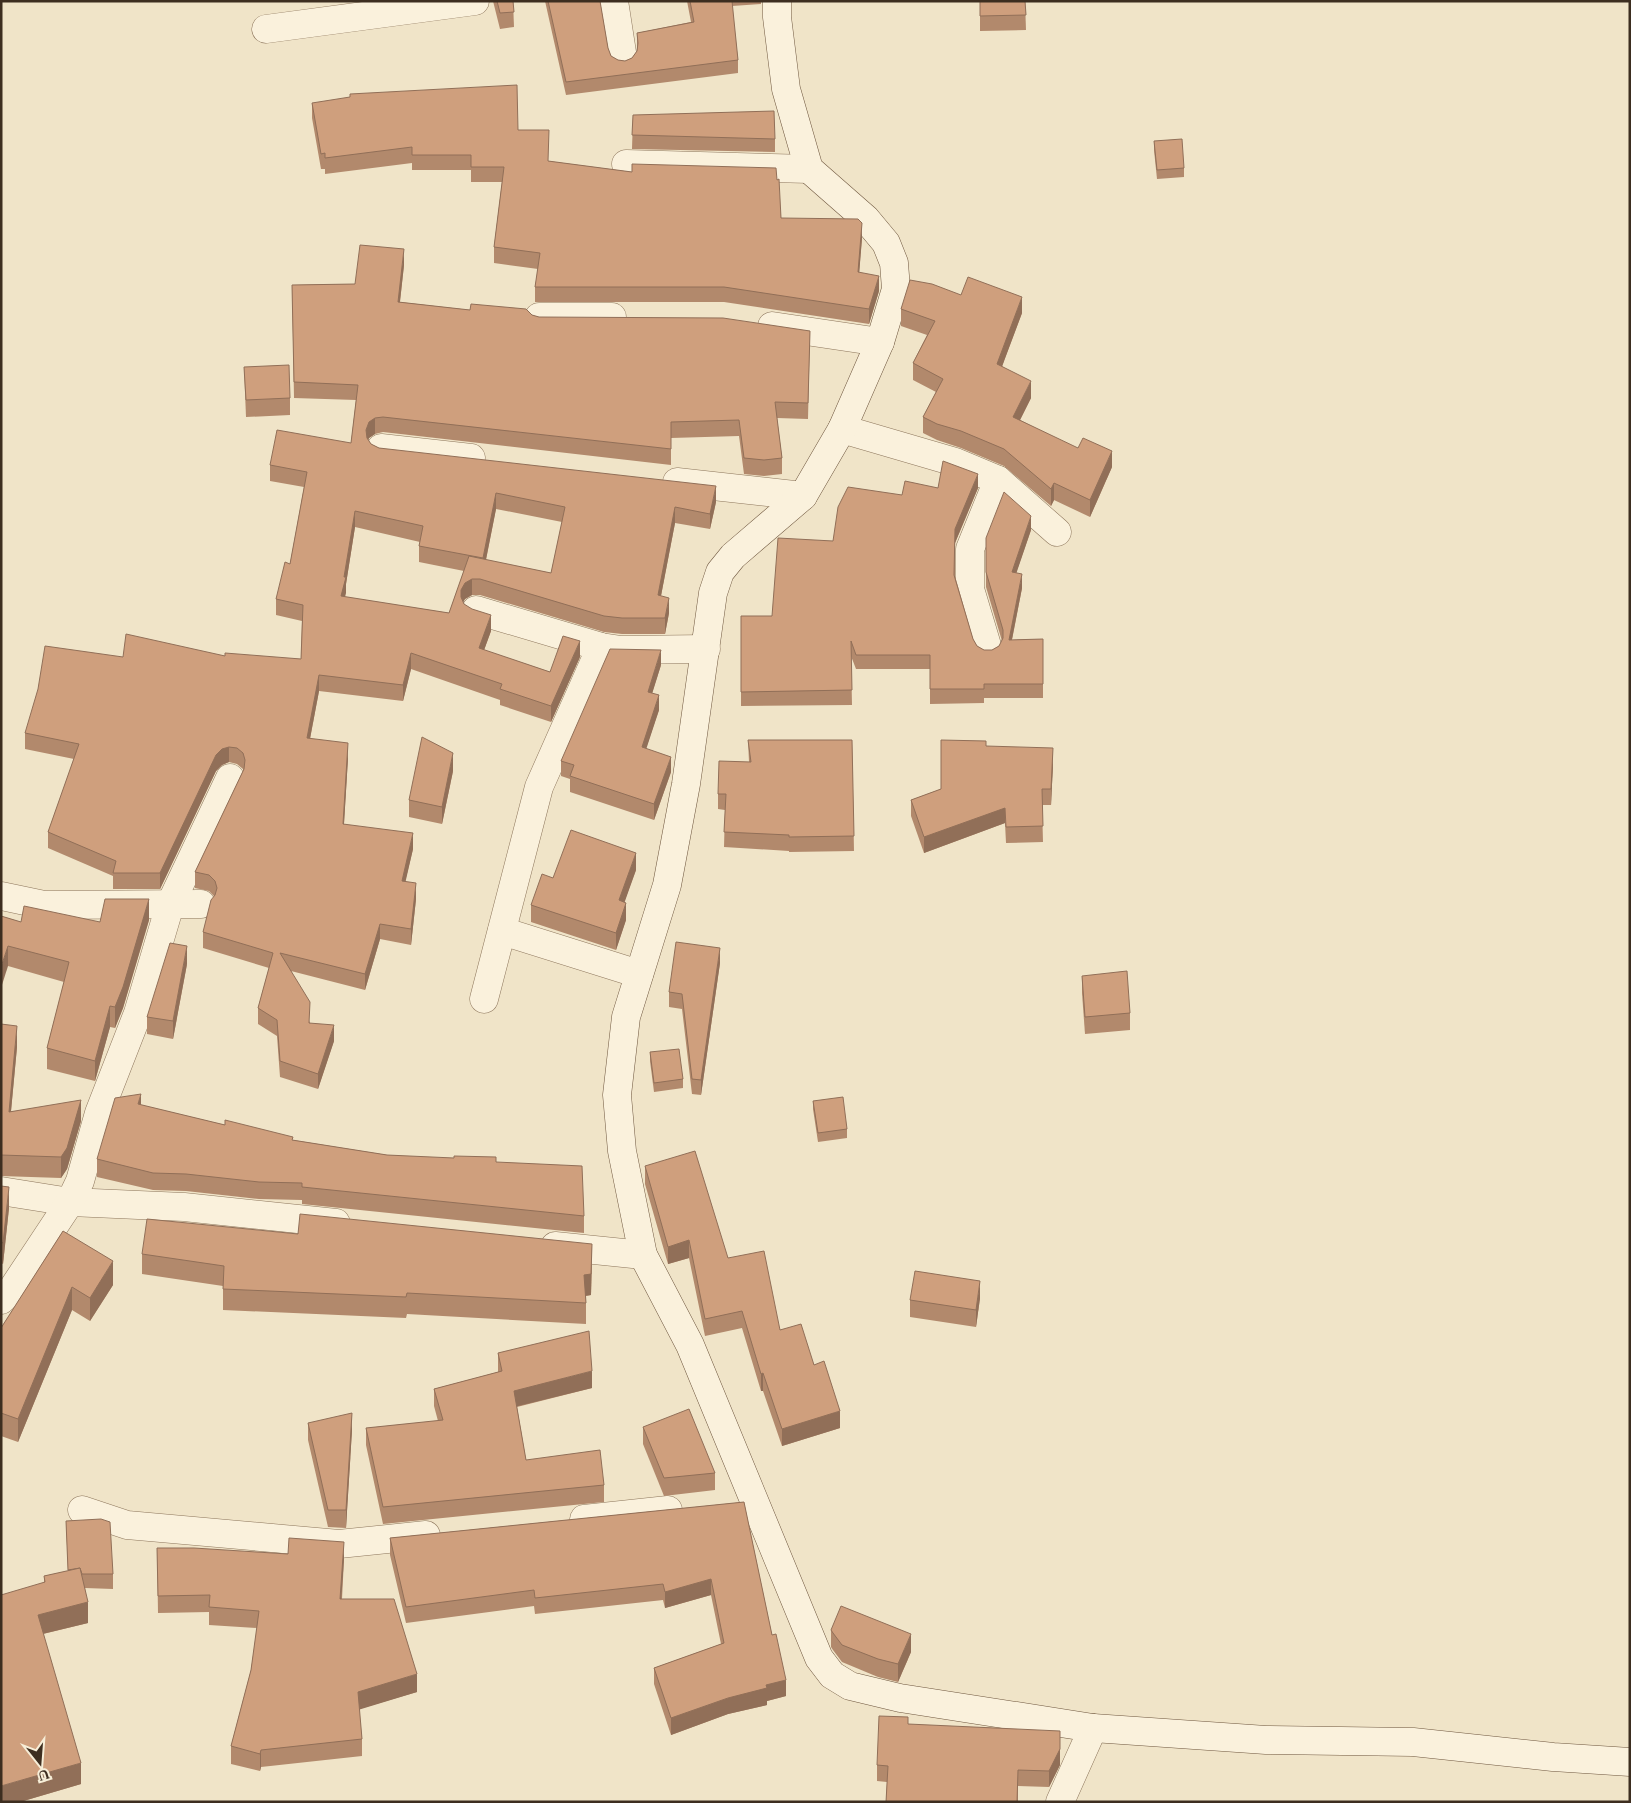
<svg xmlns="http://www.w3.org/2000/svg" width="1631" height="1803" viewBox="0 0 1631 1803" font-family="Spectral,serif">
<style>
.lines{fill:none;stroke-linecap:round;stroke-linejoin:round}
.street-casing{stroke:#8d765c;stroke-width:29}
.secondary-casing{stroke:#6f573f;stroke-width:29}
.street{stroke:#faf1dc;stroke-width:28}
.secondary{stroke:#faf1dc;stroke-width:28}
.wall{fill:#b2896c;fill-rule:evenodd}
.shaded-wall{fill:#916f58}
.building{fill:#cf9f7d;stroke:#916f58;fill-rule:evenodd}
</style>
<rect width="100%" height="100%" fill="#f0e4c8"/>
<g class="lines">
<g class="street-casing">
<g id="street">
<polyline points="614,1 623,59"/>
<polyline points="266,29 475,1"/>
<polyline points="626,164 809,169"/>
<polyline points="539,317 612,317"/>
<polyline points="772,326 880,342"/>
<polyline points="842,429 955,462 998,480 1057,532"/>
<polyline points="381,448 471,458"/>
<polyline points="677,482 803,496"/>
<polyline points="476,610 601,647 621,650 706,649"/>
<polyline points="988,649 970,589 970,549 998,480"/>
<polyline points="1,896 44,905 201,904"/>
<polyline points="502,931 639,974"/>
<polyline points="484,999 539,787 601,647"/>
<polyline points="1,1191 70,1202 184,1207 336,1223"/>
<polyline points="555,1246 643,1255"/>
<polyline points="1,1300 11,1291 70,1202 80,1181 99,1113 138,1013 170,905 230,778"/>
<polyline points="82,1510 127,1525 339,1544 426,1535"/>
<polyline points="584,1519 668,1510"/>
<polyline points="1060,1802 1093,1728"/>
</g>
</g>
<g class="secondary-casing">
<polyline id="secondary" points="777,1 777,17 786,89 809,169 866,219 886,243 894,263 896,289 880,342 842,429 803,496 733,556 720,572 713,593 686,784 667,885 626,1017 617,1095 622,1151 643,1255 690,1345 819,1658 832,1675 850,1686 900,1698 1093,1728 1266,1740 1413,1742 1553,1757 1630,1762"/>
</g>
<use href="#street" class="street"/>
<use href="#secondary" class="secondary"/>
</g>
<g class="wall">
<polygon points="493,1 513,1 514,27 500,29"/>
<polygon points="545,1 600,1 608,48 611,56 618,60 625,61 632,58 637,51 637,33 691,22 687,1 761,1 761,4 732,6 738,60 738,73 566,95"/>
<polygon points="980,1 1025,1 1026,30 980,31"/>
<polygon points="312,103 518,130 548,161 632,172 777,180 781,218 862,238 859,273 879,291 869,324 724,302 535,302 535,287 538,269 494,263 494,247 502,182 471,182 471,170 412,170 412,163 325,174 325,169 321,169 312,118"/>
<polygon points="633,115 775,139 775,152 632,149"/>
<polygon points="1154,141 1184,168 1184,177 1157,179 1154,150"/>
<path d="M 404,265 L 400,302 L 470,310 L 532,315 L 539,317 L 810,331 L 808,419 L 777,418 L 782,458 L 782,474 L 764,476 L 744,474 L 739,436 L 671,438 L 671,465 L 383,432 L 375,434 L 369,438 L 368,440 L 371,444 L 379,448 L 716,502 L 710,529 L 675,523 L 661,596 L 669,613 L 665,634 L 622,634 L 604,632 L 480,595 L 472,595 L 465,599 L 463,602 L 464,604 L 491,631 L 484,650 L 550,672 L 580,657 L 551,722 L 500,705 L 500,700 L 411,669 L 403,701 L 319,691 L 310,739 L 348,758 L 344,824 L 413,849 L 405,882 L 416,899 L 411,945 L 380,939 L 365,990 L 291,971 L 310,1023 L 334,1041 L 318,1089 L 280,1077 L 277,1036 L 258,1024 L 258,1008 L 269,968 L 203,948 L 203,932 L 214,896 L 209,891 L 195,888 L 195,872 L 243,771 L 243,769 L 237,764 L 229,762 L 222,765 L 216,771 L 160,889 L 113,889 L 113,876 L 48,848 L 48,832 L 74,759 L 25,749 L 25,733 L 123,657 L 225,656 L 301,659 L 302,621 L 276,615 L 276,599 L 290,564 L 304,487 L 270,481 L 270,465 L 351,443 L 356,400 L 294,398 L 292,285 L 355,284 ZM 496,509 L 562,522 L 551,573 L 486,560 ZM 355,527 L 420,542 L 419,546 L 419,562 L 464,571 L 449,613 L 345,597 L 346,584 Z"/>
<polygon points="961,295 1022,313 1002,366 1031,398 1020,420 1112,467 1090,517 1054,500 1051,506 1004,466 961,448 937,440 923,433 923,417 936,392 913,380 913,363 927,335 901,326 901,309"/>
<polygon points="244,367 290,398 290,415 246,417"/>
<polygon points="938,488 978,488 955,543 955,576 973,639 977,646 984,650 992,650 999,646 1002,641 986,587 986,538 1031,530 1016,573 1022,588 1012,640 1043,639 1043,698 984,698 984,703 930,704 930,669 856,669 851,656 852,705 741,706 741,616 772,616 833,541"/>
<polygon points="661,665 652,693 659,710 646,748 671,772 654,820 570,792 570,779 561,776 561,761"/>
<polygon points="748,740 852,740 854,851 789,852 789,851 724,847 725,810 718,809 718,794 749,762"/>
<polygon points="986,746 1053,764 1051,805 1042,805 1043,842 1006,843 1005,823 924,853 911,816 911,800 941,789"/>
<polygon points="453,771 442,824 409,817 409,800"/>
<polygon points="636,870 624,902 626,920 616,950 531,922 531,905 553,878"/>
<polygon points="1,916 21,922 100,922 149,920 123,1008 115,1028 110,1027 95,1081 47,1069 47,1048 64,982 8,966"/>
<polygon points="720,963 701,1095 692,1094 682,1009 669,1007 669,992"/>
<polygon points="187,964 173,1039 147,1034 147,1017"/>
<polygon points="1082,976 1130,1013 1130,1030 1085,1034 1082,993"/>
<polygon points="1,1024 17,1047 11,1111 81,1121 67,1169 61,1178 1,1176"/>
<polygon points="650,1052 683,1079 683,1088 654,1092 650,1061"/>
<polygon points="813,1101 847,1129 847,1138 818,1142 813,1109"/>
<polygon points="141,1105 225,1125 293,1140 387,1155 496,1162 584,1216 584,1233 302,1204 302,1200 259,1199 186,1191 153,1190 97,1177 97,1159"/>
<polygon points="645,1166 728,1258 780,1330 814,1365 840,1428 782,1446 763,1391 761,1391 742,1328 705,1336 689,1258 668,1264 645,1184"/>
<polygon points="1,1186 9,1208 3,1264 1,1263"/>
<polygon points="63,1231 113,1285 90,1321 72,1310 18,1442 1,1436 1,1328"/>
<polygon points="142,1254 592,1265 591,1295 586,1296 586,1324 407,1314 406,1318 223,1310 223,1286 142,1274"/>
<polygon points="980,1298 976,1327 910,1317 910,1300"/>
<polygon points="498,1353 592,1388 517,1407 526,1460 604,1485 604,1502 383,1524 366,1445 366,1428 438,1421 434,1406 434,1389 498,1372"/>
<polygon points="308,1423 352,1430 346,1528 328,1527 308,1440"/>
<polygon points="643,1427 715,1473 715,1490 664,1496 643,1444"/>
<polygon points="744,1502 772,1635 786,1696 767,1701 767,1705 728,1714 671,1735 654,1684 654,1668 721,1644 711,1595 665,1608 663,1600 535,1614 534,1606 406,1623 390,1555 390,1538"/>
<polygon points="66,1521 113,1574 113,1589 85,1588 88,1623 43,1634 81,1784 20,1802 44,1582 44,1576 68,1571"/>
<polygon points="157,1548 344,1559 342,1599 417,1692 359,1709 362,1739 362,1756 261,1767 260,1771 231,1764 231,1746 251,1670 257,1628 209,1625 209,1612 158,1613"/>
<polygon points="831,1630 911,1652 898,1682 878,1677 842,1662 833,1650 831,1647"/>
<polygon points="908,1724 1060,1747 1060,1765 1049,1787 1018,1786 1018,1802 886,1802 887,1782 877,1781 877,1765"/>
</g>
<g class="shaded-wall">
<polygon points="862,223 862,238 858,288 858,272"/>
<polygon points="404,249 404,265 398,318 398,302"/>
<polygon points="879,276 879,291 869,324 869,309"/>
<polygon points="1022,297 1022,313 997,380 997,364"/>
<polygon points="1031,381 1031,398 1013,434 1013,417"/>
<polygon points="375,418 375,434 369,438 366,446 366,430 369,422"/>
<polygon points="1112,451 1112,467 1090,517 1090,500"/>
<polygon points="978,474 978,488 955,543 955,529"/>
<polygon points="1054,483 1054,500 1051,506 1051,489"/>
<polygon points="716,486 716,502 710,529 710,514"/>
<polygon points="496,493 496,509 483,574 483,558"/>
<polygon points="675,507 675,523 658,611 658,595"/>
<polygon points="355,511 355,527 346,584 346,593 341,612 341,596"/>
<polygon points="1031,516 1031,530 1012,586 1012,572"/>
<polygon points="1022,574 1022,588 1009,654 1009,640"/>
<polygon points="472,579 472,595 465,599 461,606 461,590 465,583"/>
<polygon points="669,598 669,613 665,634 665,618"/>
<polygon points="491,615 491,631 479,664 479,648"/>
<polygon points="580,641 580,657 551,722 551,706"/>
<polygon points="661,650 661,665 648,707 648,692"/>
<polygon points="411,653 411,669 403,701 403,685"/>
<polygon points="319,675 319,691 307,754 307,738"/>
<polygon points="659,695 659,710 642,762 642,747"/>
<polygon points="348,743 348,758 343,840 343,824"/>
<polygon points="229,747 229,762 222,765 216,771 160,889 160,873 216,755 222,749"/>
<polygon points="1053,748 1053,764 1051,805 1051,789"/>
<polygon points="453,753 453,771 442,824 442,807"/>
<polygon points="671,757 671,772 654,820 654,804"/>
<polygon points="1005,808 1005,823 924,853 924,837"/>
<polygon points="413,833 413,849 402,897 402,881"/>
<polygon points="636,853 636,870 619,918 619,900"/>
<polygon points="416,883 416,899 411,945 411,929"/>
<polygon points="149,899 149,920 123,1008 115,1028 115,1007"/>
<polygon points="626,903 626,920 616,950 616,933"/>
<polygon points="380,924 380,939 365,990 365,974"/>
<polygon points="8,946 8,966 1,988 1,967"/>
<polygon points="187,946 187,964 173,1039 173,1021"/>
<polygon points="720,948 720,963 701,1095 701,1080"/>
<polygon points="110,1006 110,1027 95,1081 95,1061"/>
<polygon points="334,1025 334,1041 318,1089 318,1074"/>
<polygon points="17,1026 17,1047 9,1132 9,1112"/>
<polygon points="141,1094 141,1111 138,1104"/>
<polygon points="81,1100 81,1121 67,1169 61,1178 61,1157"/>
<polygon points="9,1187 9,1208 3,1264 3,1243"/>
<polygon points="689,1240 689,1258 668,1264 668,1247"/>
<polygon points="592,1244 591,1295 584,1296 584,1275"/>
<polygon points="113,1261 113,1285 90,1321 90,1298"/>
<polygon points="980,1281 980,1298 976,1327 976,1310"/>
<polygon points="72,1287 72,1310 18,1442 18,1419"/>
<polygon points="592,1371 592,1388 514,1407 514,1391"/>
<polygon points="763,1373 763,1391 761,1391 761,1374"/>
<polygon points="840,1411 840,1428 782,1446 782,1429"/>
<polygon points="352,1413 352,1430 346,1528 346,1510"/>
<polygon points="344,1542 344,1559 340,1616 340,1599"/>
<polygon points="711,1579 711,1595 665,1608 665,1592"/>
<polygon points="88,1602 88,1623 38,1635 38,1615"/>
<polygon points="911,1634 911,1652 898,1682 898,1664"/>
<polygon points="417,1674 417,1692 358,1710 358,1692"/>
<polygon points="786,1680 786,1696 767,1701 767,1705 728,1714 671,1735 671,1718 766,1685"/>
<polygon points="1060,1731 1060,1765 1049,1787 1049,1771"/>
<polygon points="261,1750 261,1767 260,1771 260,1754"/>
<polygon points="81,1763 81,1784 20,1802 1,1802 1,1786"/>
</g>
<g class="building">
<polygon points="497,1 513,1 514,12 500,13"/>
<polygon points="548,1 600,1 608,48 611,56 618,60 625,61 632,58 637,51 638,43 637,33 694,22 690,1 732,1 738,60 566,82"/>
<polygon points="980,1 1025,1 1026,15 980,16"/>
<polygon points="517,85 518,130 549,130 548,161 632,172 632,164 776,168 777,180 779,179 781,218 858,219 862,223 858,272 879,276 869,309 724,287 535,287 540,253 494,247 504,167 471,167 471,155 412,155 412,147 325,158 325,153 321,154 312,103 350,97 350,94"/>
<polygon points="774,111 775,139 632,135 633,115"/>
<polygon points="1182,139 1184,168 1157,170 1154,141"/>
<path d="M 360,245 L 404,249 L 398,302 L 470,310 L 471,304 L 526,309 L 532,315 L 539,317 L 723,318 L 810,331 L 808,403 L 775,402 L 782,458 L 764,460 L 744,458 L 739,420 L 671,422 L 671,449 L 383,417 L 375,418 L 369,422 L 366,430 L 367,438 L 371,444 L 379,448 L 716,486 L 710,514 L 675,507 L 658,595 L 669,598 L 665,618 L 622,618 L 604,616 L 480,579 L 472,579 L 465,583 L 461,590 L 461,597 L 464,604 L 472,609 L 491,615 L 479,648 L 550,672 L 563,636 L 580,641 L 551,706 L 500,689 L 502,684 L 411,653 L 403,685 L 319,675 L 307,738 L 348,743 L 343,824 L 413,833 L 402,881 L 416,883 L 411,929 L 380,924 L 365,974 L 280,953 L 310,1002 L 309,1023 L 334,1025 L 318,1074 L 280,1061 L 277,1020 L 258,1008 L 273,953 L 203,932 L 211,900 L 215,895 L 217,888 L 215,881 L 209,875 L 195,872 L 244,769 L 245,760 L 243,753 L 237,748 L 229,747 L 222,749 L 216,755 L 160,873 L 113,873 L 116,861 L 48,832 L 79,744 L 25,733 L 38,689 L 45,646 L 123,657 L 126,634 L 225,656 L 225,653 L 301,659 L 303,605 L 276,599 L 285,562 L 290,564 L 307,472 L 270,465 L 277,430 L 351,443 L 358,385 L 294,382 L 292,285 L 355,284 ZM 496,493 L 565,507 L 551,573 L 469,556 L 449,613 L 341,596 L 346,577 L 344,577 L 355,511 L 423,526 L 419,546 L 483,558 Z"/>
<polygon points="968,277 1022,297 997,364 1031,381 1013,417 1078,448 1083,438 1112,451 1090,500 1054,483 1051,489 1004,449 961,431 937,424 923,417 943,379 913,363 935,321 901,309 910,280 932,284 961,295"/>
<polygon points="289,365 290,398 246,400 244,367"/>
<polygon points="943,461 978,474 955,529 954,575 973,639 977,646 984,650 992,650 999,646 1003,638 1003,630 986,572 986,538 1004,492 1031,516 1012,572 1022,574 1009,640 1043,639 1043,684 984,684 984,689 930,689 930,655 856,655 851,641 852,690 741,692 741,616 772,616 778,538 833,541 838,507 848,487 902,495 905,481 938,488"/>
<polygon points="610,649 661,650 648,692 659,695 642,747 671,757 654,804 570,776 574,765 561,761"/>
<polygon points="422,737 453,753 442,807 409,800"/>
<polygon points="748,740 852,740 854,836 789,837 789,835 724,832 726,794 718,794 719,761 751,762"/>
<polygon points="941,740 986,741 986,746 1053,748 1051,789 1042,789 1043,826 1006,827 1005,808 924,837 911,800 941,789"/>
<polygon points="571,830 636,853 619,900 626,903 616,933 531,905 542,874 553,878"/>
<polygon points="105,899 149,899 123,987 115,1007 110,1006 95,1061 47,1048 69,962 8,946 1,967 1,916 21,922 24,906 100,922"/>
<polygon points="676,942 720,948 701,1080 692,1079 682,994 669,992"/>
<polygon points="170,943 187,946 173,1021 147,1017"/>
<polygon points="1127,971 1130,1013 1085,1017 1082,976"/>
<polygon points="1,1024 17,1026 9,1112 81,1100 67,1148 61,1157 1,1155"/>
<polygon points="679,1049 683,1079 654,1083 650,1052"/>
<polygon points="141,1094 138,1104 225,1125 225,1120 293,1137 292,1140 387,1155 454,1158 454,1156 496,1157 496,1162 582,1166 584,1216 302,1187 302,1183 259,1182 186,1174 153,1173 97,1159 115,1098"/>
<polygon points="843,1097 847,1129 818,1133 813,1101"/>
<polygon points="695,1151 728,1258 764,1251 780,1330 801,1324 814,1365 824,1361 840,1411 782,1429 763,1373 761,1374 742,1311 705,1319 689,1240 668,1247 645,1166"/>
<polygon points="1,1186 9,1187 3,1243 1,1242"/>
<polygon points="300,1214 592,1244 591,1274 584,1275 586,1303 407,1293 406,1297 223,1289 224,1266 142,1254 147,1219 298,1234"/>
<polygon points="63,1231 113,1261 90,1298 72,1287 18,1419 1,1413 1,1328"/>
<polygon points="915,1271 980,1281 976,1310 910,1300"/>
<polygon points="589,1331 592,1371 514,1391 526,1460 600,1450 604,1485 383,1507 366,1428 443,1420 434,1389 502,1371 498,1353"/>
<polygon points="689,1409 715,1473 664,1478 643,1427"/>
<polygon points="352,1413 346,1510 328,1510 308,1423"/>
<polygon points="744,1502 772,1635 776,1634 786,1680 766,1685 767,1688 728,1698 671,1718 654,1668 724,1643 711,1579 665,1592 663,1584 535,1598 534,1590 406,1607 390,1538"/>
<polygon points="101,1519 110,1522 113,1574 82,1574 80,1568 68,1570 66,1521"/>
<polygon points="289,1538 344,1542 340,1599 394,1599 417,1674 358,1692 362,1739 261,1750 260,1754 231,1746 251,1670 259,1611 209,1607 210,1595 158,1596 157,1548 194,1548 288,1554"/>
<polygon points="80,1568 88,1602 38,1615 81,1763 1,1786 1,1595 45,1582 44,1576"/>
<polygon points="841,1606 911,1634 898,1664 878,1659 842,1645 833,1633 831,1630"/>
<polygon points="879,1716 908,1717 908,1724 1060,1731 1060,1749 1049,1771 1018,1770 1017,1802 886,1802 888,1766 877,1765"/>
</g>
<rect width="1631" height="1803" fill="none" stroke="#3d2e20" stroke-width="5"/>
<g transform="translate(40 1763) rotate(163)" stroke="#f7eed8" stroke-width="4" paint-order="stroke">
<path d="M0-4L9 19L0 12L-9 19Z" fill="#3d2e20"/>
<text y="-8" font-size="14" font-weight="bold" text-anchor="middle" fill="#3d2e20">U</text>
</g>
</svg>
